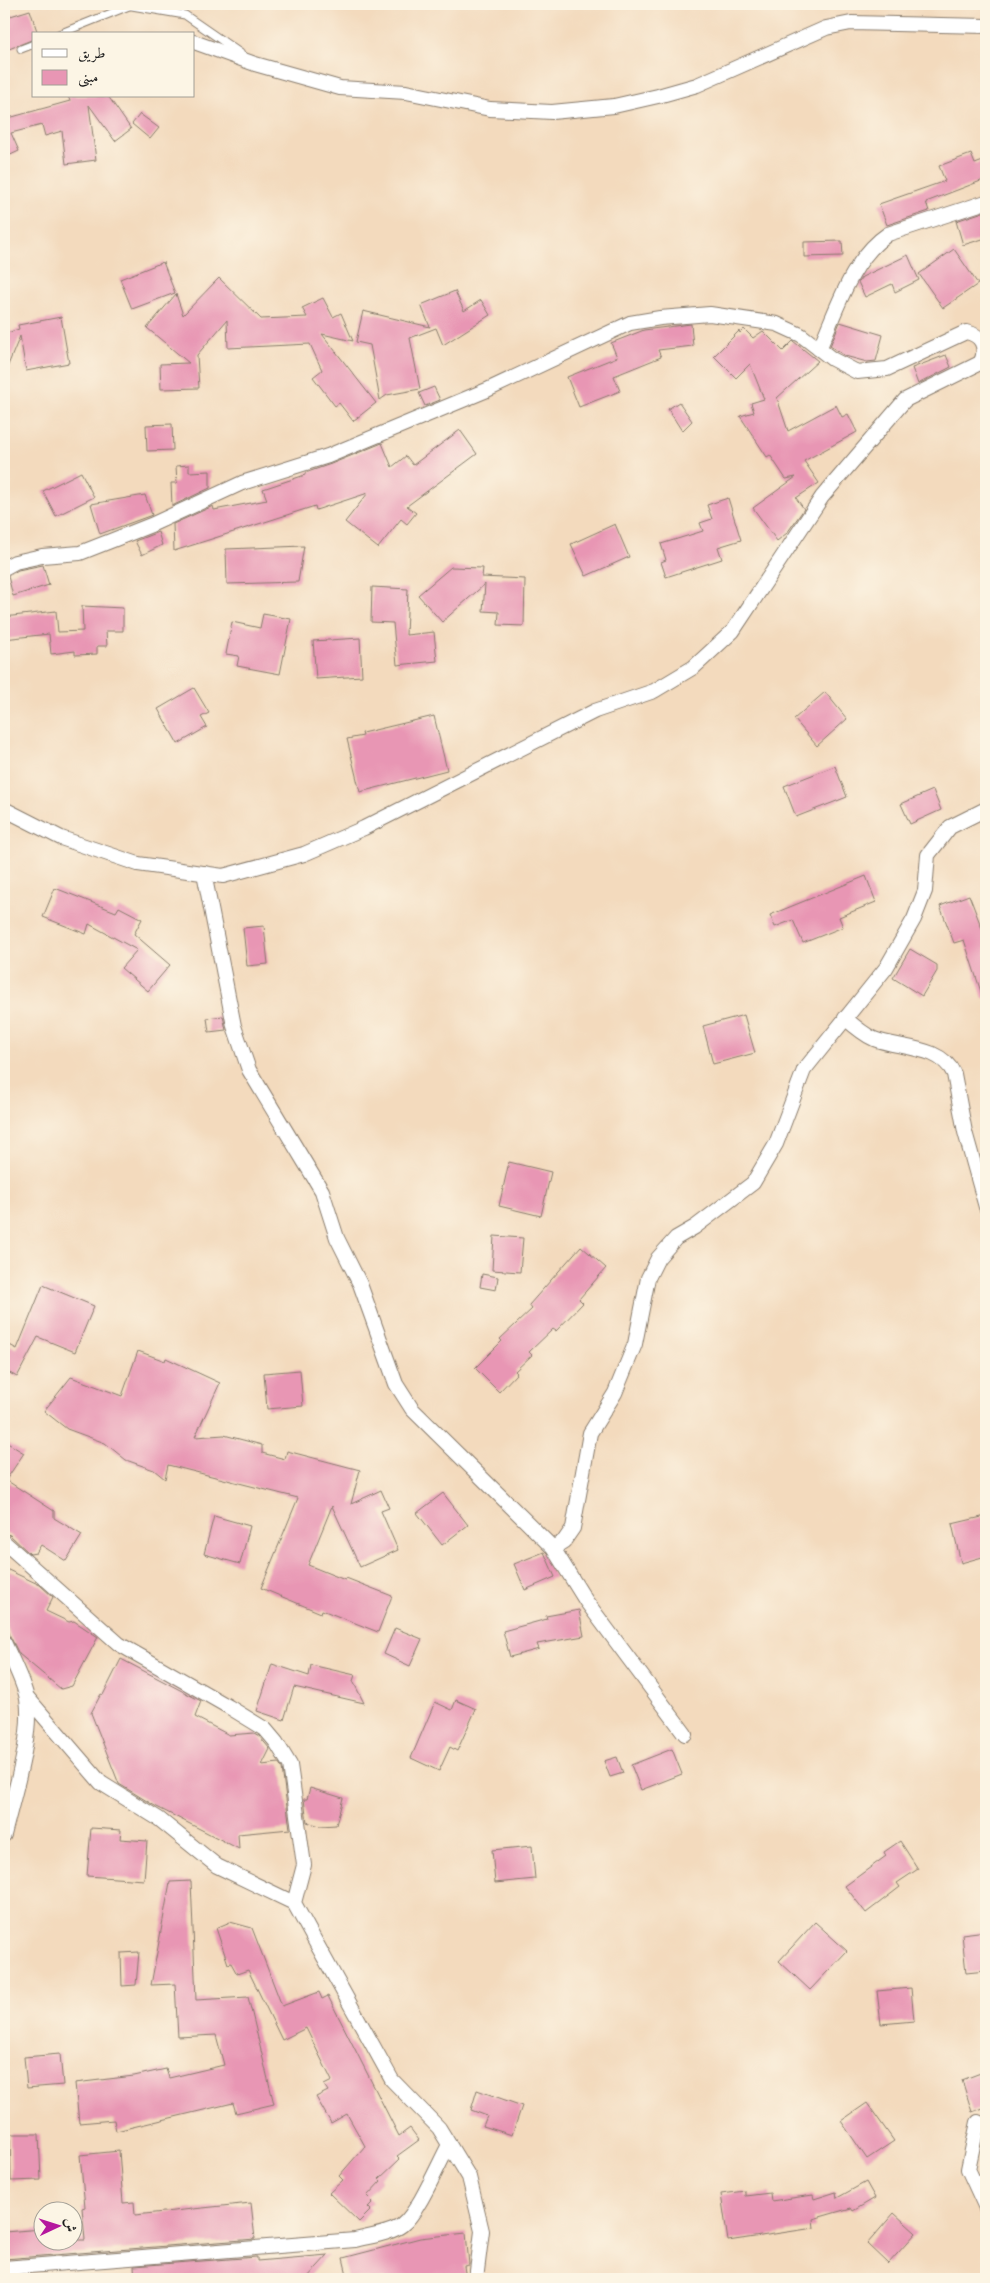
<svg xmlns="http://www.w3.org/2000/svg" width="990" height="2283" viewBox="0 0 990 2283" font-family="'IM FELL French Canon',Amiri,serif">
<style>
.building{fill:#e896b4}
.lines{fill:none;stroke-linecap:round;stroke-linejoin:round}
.lane-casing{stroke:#887b6c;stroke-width:9}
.street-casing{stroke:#887b6c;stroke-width:16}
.lane{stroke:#fff;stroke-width:7}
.street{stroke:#fff;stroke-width:14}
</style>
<rect width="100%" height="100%" fill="#fcf5e5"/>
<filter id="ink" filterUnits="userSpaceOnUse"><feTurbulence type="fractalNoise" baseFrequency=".02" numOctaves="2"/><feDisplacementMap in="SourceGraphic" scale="10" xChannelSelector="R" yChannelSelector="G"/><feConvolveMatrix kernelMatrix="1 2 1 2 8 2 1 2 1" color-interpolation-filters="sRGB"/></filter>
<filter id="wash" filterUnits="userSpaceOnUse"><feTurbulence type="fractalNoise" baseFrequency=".0096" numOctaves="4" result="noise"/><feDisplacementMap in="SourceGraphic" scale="20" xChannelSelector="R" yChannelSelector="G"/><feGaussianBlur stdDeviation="1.12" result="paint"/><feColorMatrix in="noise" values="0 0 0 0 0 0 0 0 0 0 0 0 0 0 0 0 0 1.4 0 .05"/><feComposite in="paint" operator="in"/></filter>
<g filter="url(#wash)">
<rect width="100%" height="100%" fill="#f3dabd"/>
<g id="blocks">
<g class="building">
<polygon points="30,10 38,34 34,34 34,39 4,51 4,18"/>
<polygon points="68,96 108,96 131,129 115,141 89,105 96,160 66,164 62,131 45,136 42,125 11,133 19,151 4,158 4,116 5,119 70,101"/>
<polygon points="140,114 159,128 150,139 132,124"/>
<polygon points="971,154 975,164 983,161 986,179 926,202 929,211 887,225 879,204 945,181 939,166"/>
<polygon points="986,211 986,238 963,245 956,221"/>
<polygon points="842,241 843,256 804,257 804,242"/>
<polygon points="954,249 978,284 943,308 919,274"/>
<polygon points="908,255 919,280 895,292 892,284 865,297 858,282 862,277"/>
<polygon points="163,262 175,293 132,309 120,279"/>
<polygon points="219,278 261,319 307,317 302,308 323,298 333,317 341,313 353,341 322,334 376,403 353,421 339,403 335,406 313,377 322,370 310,344 228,348 227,320 197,355 199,388 161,389 160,364 189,363 147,328 176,294 183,315"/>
<polygon points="455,291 464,311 481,300 490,315 443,345 436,328 410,338 420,389 387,395 380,400 370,345 356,342 363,311 430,327 421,305"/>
<polygon points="61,317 69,363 26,371 20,336 4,375 4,334 19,329 18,325"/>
<polygon points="840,322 883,335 876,361 867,362 845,356 830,346"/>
<polygon points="691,324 693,346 658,350 661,357 614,376 620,391 579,407 567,377 617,357 611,343 644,330"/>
<polygon points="744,329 753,338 763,331 783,351 793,341 818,361 777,398 788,431 836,405 842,417 848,414 857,432 804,461 819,483 796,498 804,509 787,533 777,541 753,508 796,477 786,479 770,455 767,457 740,416 754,412 751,403 764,399 750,364 736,378 714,356 739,331 740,333"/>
<polygon points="946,355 951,367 918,384 912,368"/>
<polygon points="434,387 440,400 425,406 419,393"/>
<polygon points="679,402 692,421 682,431 668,409"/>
<polygon points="172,424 173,450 147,451 146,425"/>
<polygon points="460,430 477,454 407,506 416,513 407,524 401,519 378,548 345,522 368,493 316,510 315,506 174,551 173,524 213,506 214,510 267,500 263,489 305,475 305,473 331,464 382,443 392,467 406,456 413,465"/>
<polygon points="189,465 189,472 210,471 210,488 172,506 171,483 177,483 176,466"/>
<polygon points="81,472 94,497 56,516 43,491"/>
<polygon points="145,495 152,515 100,534 91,504"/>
<polygon points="728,498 741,540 718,547 722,559 666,577 661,562 666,560 661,544 703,531 700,523 712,519 707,505"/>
<polygon points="615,524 629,557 586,576 571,544"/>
<polygon points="158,532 162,545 142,555 135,541"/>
<polygon points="304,546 298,582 227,584 226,549"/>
<polygon points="43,565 49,585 13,596 8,576 18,570"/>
<polygon points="451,567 483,568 482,577 525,579 524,626 498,625 499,612 483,611 485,584 442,622 418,595"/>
<polygon points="372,587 408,589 406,635 434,632 437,661 397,665 393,623 371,622"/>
<polygon points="82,606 123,608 123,631 106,631 107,646 97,646 97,654 75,655 75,651 51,654 49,634 4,639 4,617 56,611 58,632 83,631"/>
<polygon points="263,614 291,619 280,674 237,666 239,656 226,654 232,622 260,628"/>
<polygon points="360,638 362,676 316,679 313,641"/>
<polygon points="194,688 209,713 201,717 207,727 178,744 158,709"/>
<polygon points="825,692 847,719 817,746 794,719"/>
<polygon points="434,716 447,770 360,792 347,739 363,736 362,733"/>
<polygon points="835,766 847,797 796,817 784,786"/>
<polygon points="933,790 941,810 910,824 901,804"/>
<polygon points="866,876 876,902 839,917 843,927 803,943 793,920 775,927 770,915"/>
<polygon points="55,888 116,912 119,907 142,919 134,934 170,965 148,991 121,968 137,950 89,924 86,934 43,917"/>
<polygon points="969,895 986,939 986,998 983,998 964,940 954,943 940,906"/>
<polygon points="264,926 268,964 247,966 243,928"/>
<polygon points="910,949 937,965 937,971 922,996 893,978"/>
<polygon points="744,1015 755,1053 713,1064 703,1026"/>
<polygon points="223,1016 226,1030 209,1032 207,1018"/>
<polygon points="509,1162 551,1172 541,1216 499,1206"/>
<polygon points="494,1236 523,1238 520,1272 492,1270"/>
<polygon points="581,1246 606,1268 579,1299 583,1303 556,1331 553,1329 529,1352 532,1355 515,1371 517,1373 499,1392 475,1368 502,1341 500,1339 532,1309 529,1305"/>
<polygon points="482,1274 498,1277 496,1290 480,1287"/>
<polygon points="43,1285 94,1306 75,1352 38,1337 17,1377 4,1370 4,1342 17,1349"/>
<polygon points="138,1351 165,1361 166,1358 220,1383 195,1437 224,1435 262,1445 262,1453 285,1459 287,1451 360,1470 351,1504 381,1490 389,1508 381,1511 398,1550 360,1567 332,1506 308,1565 345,1580 346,1578 392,1596 378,1632 322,1610 321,1613 261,1588 298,1498 168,1465 165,1479 154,1470 126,1460 105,1443 67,1429 44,1411 71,1377 122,1396"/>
<polygon points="300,1370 303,1406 267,1409 264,1373"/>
<polygon points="4,1441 24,1453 6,1480 54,1511 54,1518 82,1535 66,1561 41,1545 36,1553 30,1554 10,1535 4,1533"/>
<polygon points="443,1493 468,1525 442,1545 417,1513"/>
<polygon points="214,1516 250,1526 240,1564 204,1554"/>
<polygon points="986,1516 986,1556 961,1563 952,1524"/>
<polygon points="544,1552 555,1577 525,1590 514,1564"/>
<polygon points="4,1568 40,1585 53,1597 46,1611 69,1622 74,1621 98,1637 72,1686 61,1689 19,1654 10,1636 4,1616"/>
<polygon points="579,1610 584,1636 537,1644 539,1649 510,1657 503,1631 547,1619 546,1616"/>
<polygon points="395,1628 422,1639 410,1666 384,1654"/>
<polygon points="121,1659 201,1701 195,1717 229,1735 254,1733 259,1736 270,1749 262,1765 279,1763 282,1768 290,1829 238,1834 239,1849 155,1806 119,1784 91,1713 101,1694 103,1695"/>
<polygon points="272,1664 309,1676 311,1665 355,1675 353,1681 364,1703 294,1687 284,1720 257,1711"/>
<polygon points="456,1700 476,1709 457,1751 450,1747 439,1771 411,1758 435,1702 452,1710"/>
<polygon points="672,1749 682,1774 641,1790 631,1765"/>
<polygon points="617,1757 623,1773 610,1777 604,1761"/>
<polygon points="310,1788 343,1798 336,1825 320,1826 307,1822 304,1799 307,1799"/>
<polygon points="91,1828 121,1830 120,1839 147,1841 144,1880 87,1876"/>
<polygon points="900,1841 918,1869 897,1883 900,1887 866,1913 845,1886 886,1856 884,1852"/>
<polygon points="532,1846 535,1879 495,1883 492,1850"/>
<polygon points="191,1881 196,2000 248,1997 274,2104 236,2113 233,2103 116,2131 114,2120 79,2123 75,2083 134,2076 166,2069 169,2078 224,2065 216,2035 178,2037 175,1984 151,1985 170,1882"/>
<polygon points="230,1922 252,1928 282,2006 319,1992 322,1999 328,1996 399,2136 410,2128 419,2140 397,2156 400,2159 379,2179 381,2181 367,2196 373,2202 368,2207 371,2210 359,2222 329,2193 343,2180 339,2176 365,2146 347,2114 331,2123 316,2097 328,2091 324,2085 332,2081 306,2028 282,2040 248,1970 237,1974 231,1963 228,1964 216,1928"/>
<polygon points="815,1922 847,1951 810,1990 779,1961"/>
<polygon points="986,1931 986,1971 966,1973 962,1934"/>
<polygon points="139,1952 136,1985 122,1986 121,1953"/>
<polygon points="911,1988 914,2021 881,2024 877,1991"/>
<polygon points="60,2054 63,2085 27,2088 24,2057"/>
<polygon points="986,2071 986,2107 972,2112 962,2080"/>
<polygon points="477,2090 522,2106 512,2135 483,2126 487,2116 471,2110"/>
<polygon points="867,2103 894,2141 867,2159 841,2121"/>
<polygon points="10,2134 39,2134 41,2180 11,2181"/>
<polygon points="119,2151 123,2203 134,2202 135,2215 251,2203 255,2239 4,2259 4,2232 42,2229 42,2240 85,2240 82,2208 85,2207 80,2155"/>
<polygon points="866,2182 875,2198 853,2211 851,2208 813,2219 814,2228 728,2241 721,2194 745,2191 745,2196 770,2193 771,2201 813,2195 814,2199 836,2192 837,2198"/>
<polygon points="894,2213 916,2233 888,2264 867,2244"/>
<polygon points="466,2233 469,2265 464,2266 466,2279 348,2279 343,2258 420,2238"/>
<polygon points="328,2255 306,2279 135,2279 134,2266 257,2257 257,2261"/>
</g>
</g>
</g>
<g filter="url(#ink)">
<use href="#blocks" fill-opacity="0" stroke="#887b6c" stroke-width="1"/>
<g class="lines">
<g class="lane-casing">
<g id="lane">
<polyline points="120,4 185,15 240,53"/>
<polyline points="59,34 129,6"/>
<polyline points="21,49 34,44"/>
</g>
</g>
<g class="street-casing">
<g id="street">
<polyline points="194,42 255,64 340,88 406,92 490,109 552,112 614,106 658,96 697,85 826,28 851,23 986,26"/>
<path d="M 819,349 C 837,310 851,259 888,234 L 986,202"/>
<path d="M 4,568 L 15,562 L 42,556 L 80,553 L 151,525 L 242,483 L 328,456 L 487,390 L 630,323 L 660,318 L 710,314 L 777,324 L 801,335 L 832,359 L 857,372 L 887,369 L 966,332 C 982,335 987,347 981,362"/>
<polyline points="4,809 61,838 138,864 223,876 304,854 364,828 595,711 654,691 694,667 733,631 822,497 905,400 986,360"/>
<polyline points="204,873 234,1026 249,1070 322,1191 337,1238 360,1284 396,1384 412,1409 553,1548 586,1601 685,1734"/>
<path d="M 845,1018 C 854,1026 863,1034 874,1039 C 900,1049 941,1045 954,1074 L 965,1132 L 986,1207"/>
<polyline points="4,1542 119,1644 229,1707 265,1729 276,1742 290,1765 304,1865 294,1903 392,2080 439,2128 469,2177 482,2231 476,2279"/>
<polyline points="553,1548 564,1541 573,1528 590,1433 615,1393 635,1344 648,1278 658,1258 676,1238 695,1227 753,1183 776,1144 804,1070 886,968 914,919 925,891 928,855 950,827 986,809"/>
<path d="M 4,1642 C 11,1658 24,1682 27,1699 C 33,1736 13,1797 4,1835"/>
<polyline points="27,1697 101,1783 159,1819 217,1866 294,1903"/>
<polyline points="978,2122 968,2169 986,2208"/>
<path d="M 4,2268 L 355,2240 C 370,2236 390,2234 402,2225 C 418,2213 439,2163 449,2145"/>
</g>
</g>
<use href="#lane" class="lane"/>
<use href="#street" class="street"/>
</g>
</g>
<rect width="990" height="2283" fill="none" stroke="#fcf5e5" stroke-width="20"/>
<rect x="32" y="32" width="162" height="65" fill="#fcf5e5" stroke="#a29e95"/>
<rect x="42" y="49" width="25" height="8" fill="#ffffff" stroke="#a29e95"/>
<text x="78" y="58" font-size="15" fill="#1c1c1c">طريق</text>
<rect x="42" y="70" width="25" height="15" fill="#e896b4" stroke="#a29e95"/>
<text x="78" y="82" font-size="15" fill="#1c1c1c">مبنى</text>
<g transform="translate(58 2226) rotate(86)"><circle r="24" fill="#fcf5e5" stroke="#a29e95"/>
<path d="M0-4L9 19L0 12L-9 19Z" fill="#b5179e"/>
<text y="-8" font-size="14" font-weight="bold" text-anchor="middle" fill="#1c1c1c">ش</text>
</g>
</svg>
